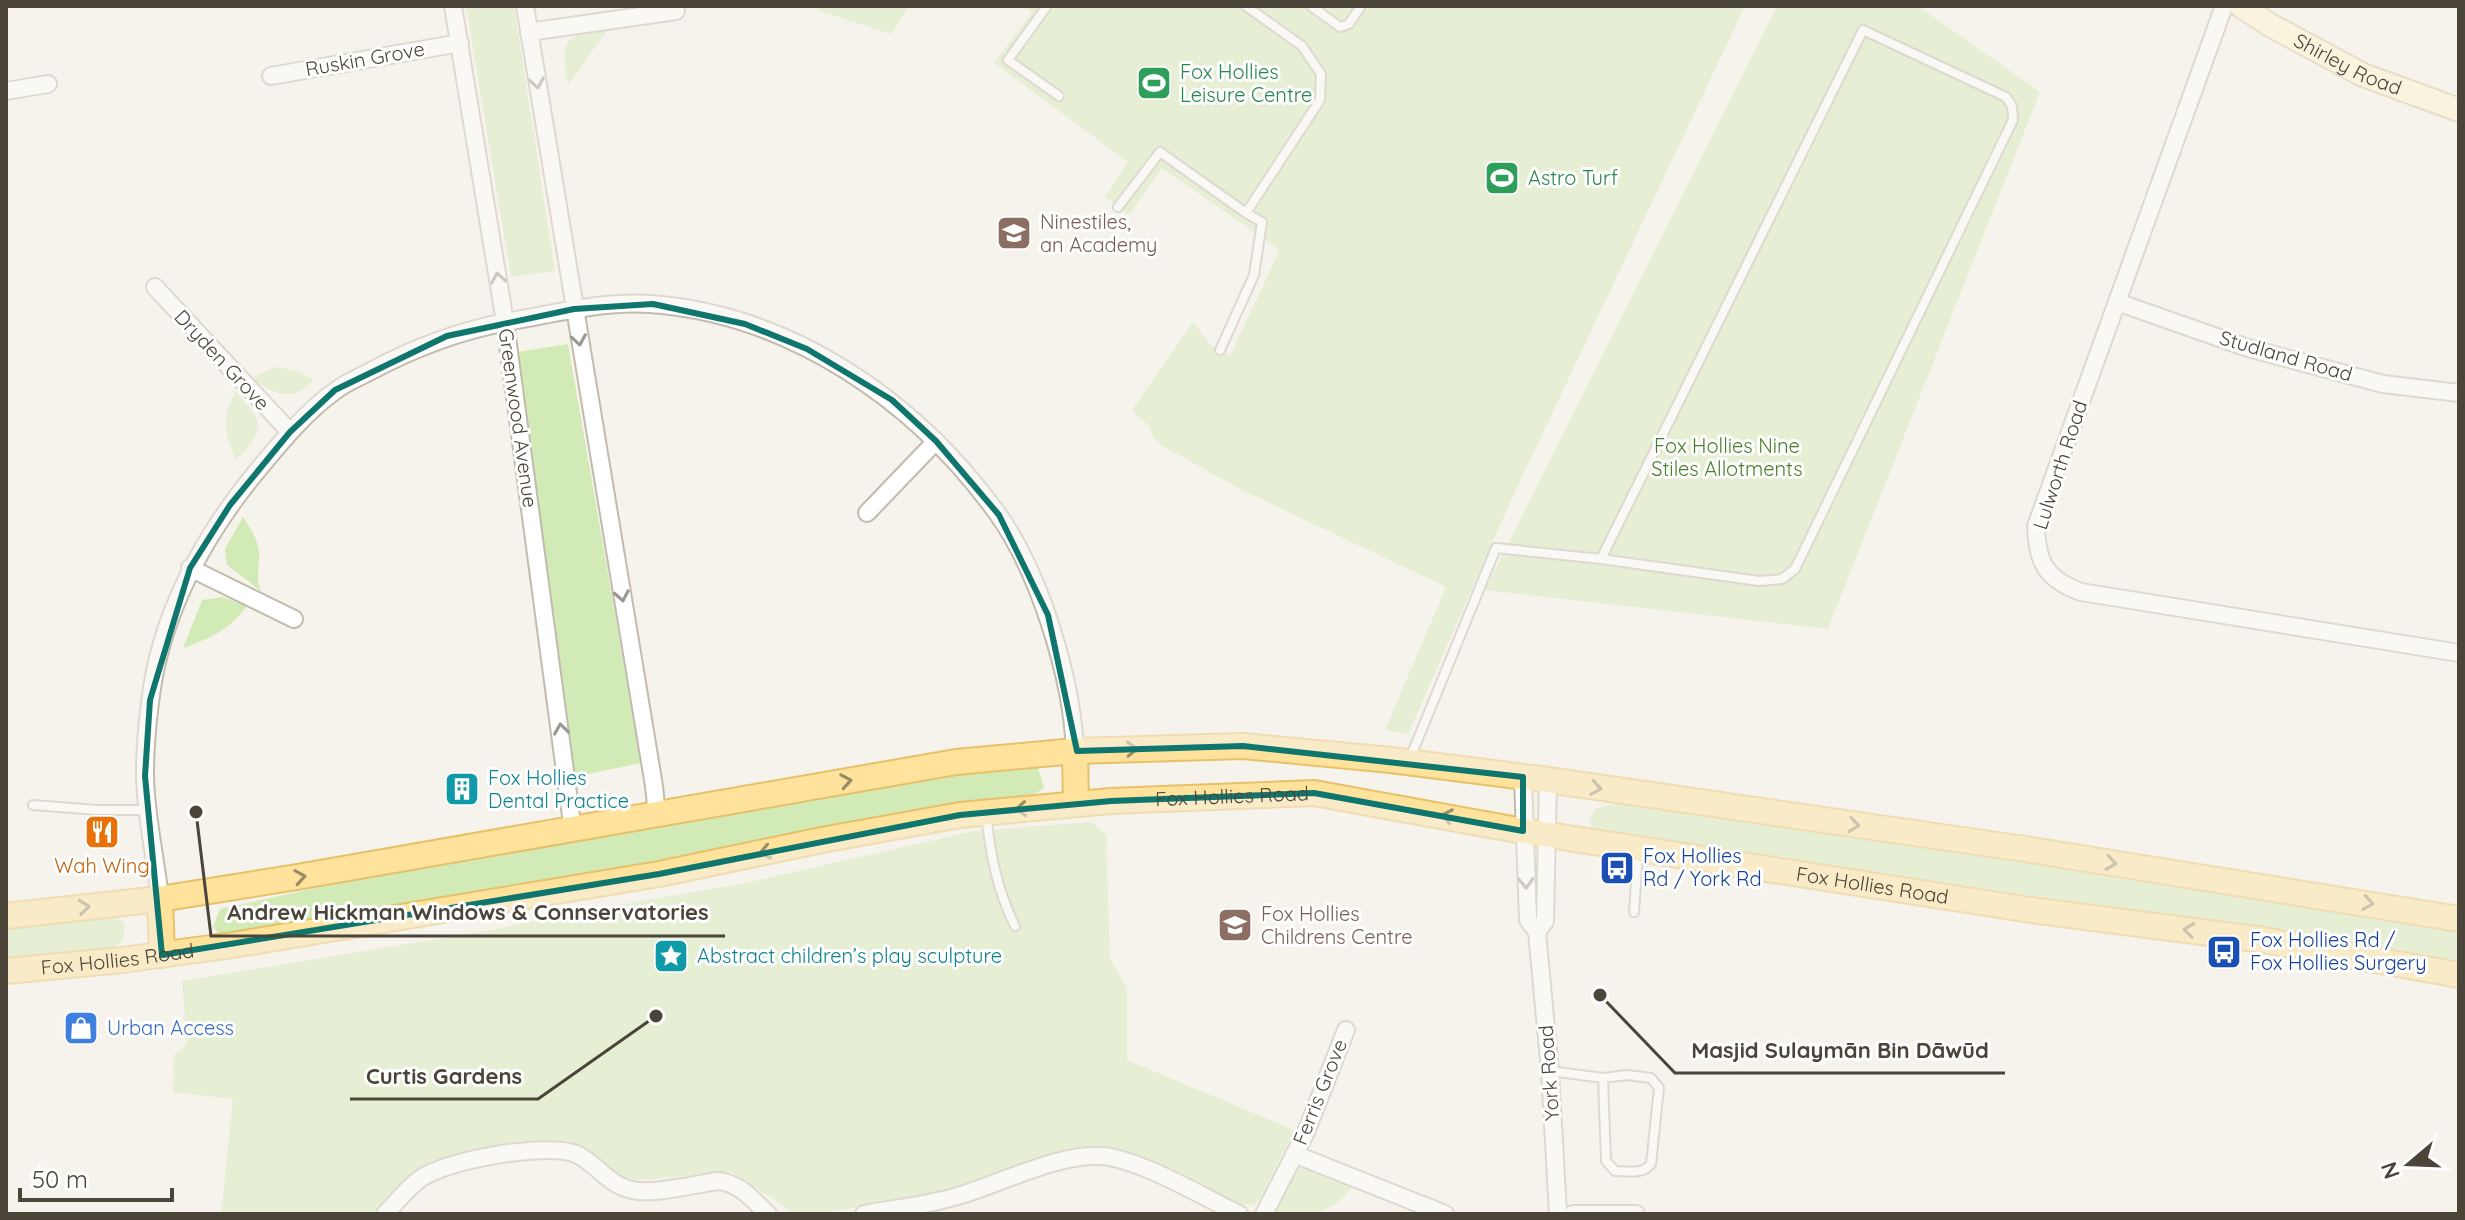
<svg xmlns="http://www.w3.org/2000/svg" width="2465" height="1220" viewBox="0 0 2465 1220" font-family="Quicksand,sans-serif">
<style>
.green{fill:#d2eab5}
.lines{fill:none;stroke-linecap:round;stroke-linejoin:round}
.lane-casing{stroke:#c2bbae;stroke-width:12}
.street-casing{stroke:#c2bbae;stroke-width:20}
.secondary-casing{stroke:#d6c79b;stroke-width:26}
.primary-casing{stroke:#e6c16a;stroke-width:28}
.lane{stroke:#fff;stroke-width:8}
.street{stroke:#fff;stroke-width:16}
.secondary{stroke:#fff3cd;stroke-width:22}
.primary{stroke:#ffe39c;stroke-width:24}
.oneway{stroke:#9c9892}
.oneway2{stroke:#9c8c66}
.marked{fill:none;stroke:#0f766e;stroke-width:6;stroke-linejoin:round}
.labels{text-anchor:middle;stroke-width:6;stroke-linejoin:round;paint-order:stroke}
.street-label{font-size:20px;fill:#4b4439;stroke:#fff}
.leisure-label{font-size:20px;fill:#27864d;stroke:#fff;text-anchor:start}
.education-label{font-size:20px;fill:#785e54;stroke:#fff;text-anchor:start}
.park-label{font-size:20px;fill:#4a7f2a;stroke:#fff}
.culture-label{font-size:20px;fill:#0d838f;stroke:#fff;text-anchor:start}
.transit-label{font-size:20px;fill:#164399;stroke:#fff;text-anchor:start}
.food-label{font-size:20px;fill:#c56008;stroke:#fff}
.shop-label{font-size:20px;fill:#366cbe;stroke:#fff;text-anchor:start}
.leader{fill:none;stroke:#4b4439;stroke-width:3}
.callout-dot{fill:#4b4439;stroke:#fff;stroke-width:3}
.callout-label{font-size:22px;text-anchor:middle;font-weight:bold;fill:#4b4439;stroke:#fff;stroke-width:6;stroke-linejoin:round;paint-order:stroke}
</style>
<rect width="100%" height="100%" fill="#f6f3ec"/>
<g class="green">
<polygon points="466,6 514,6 555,271 511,277"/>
<polygon points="814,6 909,6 891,34 820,11"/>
<polygon points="1024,6 1745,6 1513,496 1408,734 1385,730 1446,587 1240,489 1161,445 1153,437 1149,426 1132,410 1193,322 1211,345 1230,356 1280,250 1162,168 1129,215 1105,197 1128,162 994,63 1032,13"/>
<polygon points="1777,6 1918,6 2040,92 1828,629 1485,590"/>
<path d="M 608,29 L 568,85 C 562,42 560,34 608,29 Z"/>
<polygon points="568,344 641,763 574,777 518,352"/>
<path d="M 274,367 L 294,370 L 314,380 C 291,403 275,394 251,378 Z"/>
<path d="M 236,391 C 263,423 267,428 236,460 C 223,433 222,417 236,391 Z"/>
<path d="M 243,517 C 251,529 258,539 259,554 C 260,568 254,579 262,592 L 227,565 L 225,549 Z"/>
<path d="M 223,597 L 247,606 C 229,630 211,638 183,648 L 202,600 Z"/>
<polygon points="1037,765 1044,788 1031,796 957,803 410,907 220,935 213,927 220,909 390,872 963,771"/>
<polygon points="1619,802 1880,838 2459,928 2459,961 2302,935 1648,839 1594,829 1590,826 1590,819 1595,809"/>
<polygon points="1092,822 1106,835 1110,959 1127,988 1127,1060 1294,1130 1262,1196 1254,1205 1236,1204 1089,1149 1062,1152 925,1197 813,1214 796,1214 732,1172 640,1180 619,1177 576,1147 508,1145 430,1161 376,1214 221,1214 233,1099 173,1092 174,1055 187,1043 182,981 480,932 583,911 741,884 974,831"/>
<polygon points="115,916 125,924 123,941 111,948 6,958 6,928"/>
<path d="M 1294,1154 L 1357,1179 C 1333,1220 1308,1214 1264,1214 Z"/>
</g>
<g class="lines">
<g class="lane-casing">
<g id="lane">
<polyline points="1047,6 1008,60 1059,96"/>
<polyline points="1311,6 1340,27 1349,24 1361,6"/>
<polyline points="1118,207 1160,152 1246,213 1320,100 1321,74 1302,46 1246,6"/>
<polyline points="1220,350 1254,275 1262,222 1246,213"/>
<polyline points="1409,761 1496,548 1601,559 1863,30 2006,97 2012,106 2013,120 1795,569 1782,579 1759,581 1601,559"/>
<polyline points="33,805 97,810 148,810"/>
<path d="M 986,813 C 990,853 997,890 1015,926"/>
<polyline points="1634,912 1638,853"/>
<path d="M 1550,1071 L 1603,1078 L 1627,1075 L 1651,1078 L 1659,1088 L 1651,1164 C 1642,1175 1628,1171 1615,1171 L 1606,1161 L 1603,1078"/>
</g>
</g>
<g class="street-casing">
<g id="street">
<polyline points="453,6 505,322 573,831"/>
<polyline points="525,6 654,786 657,815"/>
<path d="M 2224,6 L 2036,526 C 2037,563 2046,579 2081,592 L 2459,653"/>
<polyline points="529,32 676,11"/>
<polyline points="271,76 460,43"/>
<polyline points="6,91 48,84"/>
<polyline points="155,287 290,432"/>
<polyline points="2117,302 2248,348 2383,384 2459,393"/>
<polyline points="867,513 936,441"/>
<polyline points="190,568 294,619"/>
<polyline points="1523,777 1528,920 1537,932 1550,1071 1558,1214"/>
<path d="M 160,899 C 156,859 145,814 145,774 C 145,750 147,726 150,703 C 159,619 201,540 253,476 C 278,446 303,414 335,391 C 345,383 358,378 369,372 C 417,346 464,329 517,320 C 561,312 605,301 650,304 C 791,314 916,401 997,513 C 1040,573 1072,678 1075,751"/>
<polyline points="1537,932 1545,921 1548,780"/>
<polyline points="1294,1154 1445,1214"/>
<path d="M 385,1214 C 396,1203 407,1188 420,1179 C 445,1160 547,1142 576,1154 C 599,1164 609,1189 639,1191 C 660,1193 696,1184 718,1181 C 740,1183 753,1200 768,1214"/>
<path d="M 864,1214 C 896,1208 930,1205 961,1195 C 1001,1183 1063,1152 1103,1156 C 1144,1161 1201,1196 1239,1214"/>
<polyline points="1264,1214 1306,1132 1346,1030"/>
<polyline points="1573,1214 1636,1214"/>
</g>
</g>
<g class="secondary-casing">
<g id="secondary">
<path id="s1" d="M 2241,6 L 2270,25 L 2363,75 L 2459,110"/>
</g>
</g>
<g class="primary-casing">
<g id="primary">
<polyline points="1075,751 1076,804"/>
<polyline points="160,899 162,955"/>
<polyline points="6,916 160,899 297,877 956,762 1075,751 1243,746 1391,760 1548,780 2025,849 2459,919"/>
<path id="s2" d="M 6,971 L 122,960 L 233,945 L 659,874 L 822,840 L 960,815 L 1111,801 L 1314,793 L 1523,831 L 2031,910 L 2263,940 L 2459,975"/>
</g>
</g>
<use href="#lane" class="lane"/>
<use href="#street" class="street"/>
<use href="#secondary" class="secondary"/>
<use href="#primary" class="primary"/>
</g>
<defs><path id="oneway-chevron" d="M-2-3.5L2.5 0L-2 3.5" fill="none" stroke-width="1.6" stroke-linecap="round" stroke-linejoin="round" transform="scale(2)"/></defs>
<g class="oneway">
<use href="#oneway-chevron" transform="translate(537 83) rotate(81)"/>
<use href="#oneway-chevron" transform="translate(498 278) rotate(-99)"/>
<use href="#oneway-chevron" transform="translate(579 340) rotate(81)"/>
<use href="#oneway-chevron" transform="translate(622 596) rotate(80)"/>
<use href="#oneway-chevron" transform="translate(561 729) rotate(-98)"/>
<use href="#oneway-chevron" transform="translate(1526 883) rotate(88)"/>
</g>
<g class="oneway2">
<use href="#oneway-chevron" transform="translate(1132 749) rotate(-2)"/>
<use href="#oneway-chevron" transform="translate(846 781) rotate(-10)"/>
<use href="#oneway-chevron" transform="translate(1596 788) rotate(9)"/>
<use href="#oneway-chevron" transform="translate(1021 809) rotate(175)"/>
<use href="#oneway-chevron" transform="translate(1447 816) rotate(-169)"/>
<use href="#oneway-chevron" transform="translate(1854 825) rotate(8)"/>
<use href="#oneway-chevron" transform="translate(765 852) rotate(168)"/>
<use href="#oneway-chevron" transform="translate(2111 863) rotate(9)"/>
<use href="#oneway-chevron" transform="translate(300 877) rotate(-9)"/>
<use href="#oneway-chevron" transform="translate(2368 903) rotate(9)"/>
<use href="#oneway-chevron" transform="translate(84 907) rotate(-6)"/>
<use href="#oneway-chevron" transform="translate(2189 930) rotate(-173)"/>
</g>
<path d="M0 0H2465V1220H0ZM 653,304 L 745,324 L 807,349 L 892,400 L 936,441 L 999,515 L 1048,615 L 1077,751 L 1243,746 L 1523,777 L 1523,831 L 1314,793 L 1111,801 L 960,815 L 659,874 L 162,955 L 145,776 L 150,700 L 190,568 L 230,505 L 290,432 L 335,390 L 447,336 L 574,309 Z" fill="#f6f3ec" fill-opacity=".55" fill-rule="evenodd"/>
<path class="marked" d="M 653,304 L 745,324 L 807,349 L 892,400 L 936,441 L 999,515 L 1048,615 L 1077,751 L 1243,746 L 1523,777 L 1523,831 L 1314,793 L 1111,801 L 960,815 L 659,874 L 162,955 L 145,776 L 150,700 L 190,568 L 230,505 L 290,432 L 335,390 L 447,336 L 574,309 Z"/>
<defs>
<g id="stadium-square" transform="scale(1.8)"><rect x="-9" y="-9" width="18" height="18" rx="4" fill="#2e9e5b" stroke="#fff"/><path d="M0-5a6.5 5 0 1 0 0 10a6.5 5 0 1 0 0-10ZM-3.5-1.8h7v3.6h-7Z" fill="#fff"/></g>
<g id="school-square" transform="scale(1.8)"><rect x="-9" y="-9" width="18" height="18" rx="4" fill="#8d6e63" stroke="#fff"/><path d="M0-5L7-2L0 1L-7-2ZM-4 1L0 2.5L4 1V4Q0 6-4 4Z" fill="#fff"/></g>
<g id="building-square" transform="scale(1.8)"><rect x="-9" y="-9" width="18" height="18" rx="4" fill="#0f9aa8" stroke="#fff"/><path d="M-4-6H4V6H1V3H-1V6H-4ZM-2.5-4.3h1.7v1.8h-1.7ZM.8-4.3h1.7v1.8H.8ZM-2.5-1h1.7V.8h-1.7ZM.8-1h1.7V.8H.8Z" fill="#fff"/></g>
<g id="restaurant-square" transform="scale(1.8)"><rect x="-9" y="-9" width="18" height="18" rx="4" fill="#e8710a" stroke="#fff"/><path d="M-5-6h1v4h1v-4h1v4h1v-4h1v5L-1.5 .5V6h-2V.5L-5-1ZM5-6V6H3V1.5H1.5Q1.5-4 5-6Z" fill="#fff"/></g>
<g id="bus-square" transform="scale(1.8)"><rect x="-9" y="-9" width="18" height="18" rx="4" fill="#1a4fb4" stroke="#fff"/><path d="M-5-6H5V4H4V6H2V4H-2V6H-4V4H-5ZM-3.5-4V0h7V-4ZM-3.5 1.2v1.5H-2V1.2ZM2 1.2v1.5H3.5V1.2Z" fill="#fff"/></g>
<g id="sight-square" transform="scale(1.8)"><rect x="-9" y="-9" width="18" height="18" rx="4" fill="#0f9aa8" stroke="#fff"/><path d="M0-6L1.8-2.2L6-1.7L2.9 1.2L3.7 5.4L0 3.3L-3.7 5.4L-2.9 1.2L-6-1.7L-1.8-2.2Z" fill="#fff"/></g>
<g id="shop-square" transform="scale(1.8)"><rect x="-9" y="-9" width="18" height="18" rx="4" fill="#3f7fe0" stroke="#fff"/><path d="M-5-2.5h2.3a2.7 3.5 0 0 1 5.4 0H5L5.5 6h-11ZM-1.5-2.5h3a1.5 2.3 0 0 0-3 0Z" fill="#fff"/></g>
</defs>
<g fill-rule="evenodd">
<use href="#stadium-square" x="1154" y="83"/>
<use href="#stadium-square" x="1502" y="178"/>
<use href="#school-square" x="1014" y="233"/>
<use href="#building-square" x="462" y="789"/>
<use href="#restaurant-square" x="102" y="832"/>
<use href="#bus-square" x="1617" y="868"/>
<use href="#school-square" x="1235" y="925"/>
<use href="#bus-square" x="2224" y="952"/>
<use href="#sight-square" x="671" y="956"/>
<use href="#shop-square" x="81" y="1028"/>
</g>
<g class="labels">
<g class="street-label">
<text transform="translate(365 59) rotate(-10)" y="7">Ruskin Grove</text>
<text dy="7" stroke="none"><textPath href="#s1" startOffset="122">Shirley Road</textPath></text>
<text transform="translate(2286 356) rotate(16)" y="7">Studland Road</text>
<text transform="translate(222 360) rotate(47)" y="7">Dryden Grove</text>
<text transform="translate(518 418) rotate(82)" y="7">Greenwood Avenue</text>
<text transform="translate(2060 465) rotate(-72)" y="7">Lulworth Road</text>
<text dy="7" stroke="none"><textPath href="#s2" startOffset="1240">Fox Hollies Road</textPath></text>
<text dy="7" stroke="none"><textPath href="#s2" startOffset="1888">Fox Hollies Road</textPath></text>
<text dy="7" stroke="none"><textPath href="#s2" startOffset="112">Fox Hollies Road</textPath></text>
<text transform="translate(1549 1073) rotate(-94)" y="7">York Road</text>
<text transform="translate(1320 1092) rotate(-68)" y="7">Ferris Grove</text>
</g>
<g class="leisure-label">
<text x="1180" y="79">Fox Hollies<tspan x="1180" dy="23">Leisure Centre</tspan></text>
<text x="1528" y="185">Astro Turf</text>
</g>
<g class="education-label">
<text x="1040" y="229">Ninestiles,<tspan x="1040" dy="23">an Academy</tspan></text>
<text x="1261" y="921">Fox Hollies<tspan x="1261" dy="23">Childrens Centre</tspan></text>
</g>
<g class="park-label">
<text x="1727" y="453">Fox Hollies Nine<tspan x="1727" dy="23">Stiles Allotments</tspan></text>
</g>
<g class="culture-label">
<text x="488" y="785">Fox Hollies<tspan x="488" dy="23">Dental Practice</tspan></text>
<text x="697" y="963">Abstract children’s play sculpture</text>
</g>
<g class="transit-label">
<text x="1643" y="863">Fox Hollies<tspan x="1643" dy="23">Rd / York Rd</tspan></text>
<text x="2250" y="947">Fox Hollies Rd /<tspan x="2250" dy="23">Fox Hollies Surgery</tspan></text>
</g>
<g class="food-label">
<text x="102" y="873">Wah Wing</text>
</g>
<g class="shop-label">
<text x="107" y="1035">Urban Access</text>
</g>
</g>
<path class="leader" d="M196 812L211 936H725M1600 995L1675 1073H2005M656 1016L538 1099H350"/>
<g class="callout-dot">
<circle cx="196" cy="812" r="8"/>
<circle cx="1600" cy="995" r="8"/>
<circle cx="656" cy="1016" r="8"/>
</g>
<g class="callout-label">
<text x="468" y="920">Andrew Hickman Windows &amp; Connservatories</text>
<text x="1840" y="1058">Masjid Sulaymān Bin Dāwūd</text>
<text x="444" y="1084">Curtis Gardens</text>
</g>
<rect width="2465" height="1220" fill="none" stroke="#4b4439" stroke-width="16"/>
<g transform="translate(2409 1164) rotate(251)" stroke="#ffffff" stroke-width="6" paint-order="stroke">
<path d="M0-6L14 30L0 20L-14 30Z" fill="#4b4439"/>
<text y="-12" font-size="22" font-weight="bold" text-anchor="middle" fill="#4b4439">N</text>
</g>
<path d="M20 1188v12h152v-12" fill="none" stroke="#4b4439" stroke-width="4"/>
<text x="32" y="1188" font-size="24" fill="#4b4439" stroke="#ffffff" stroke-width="6" paint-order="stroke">50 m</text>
</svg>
